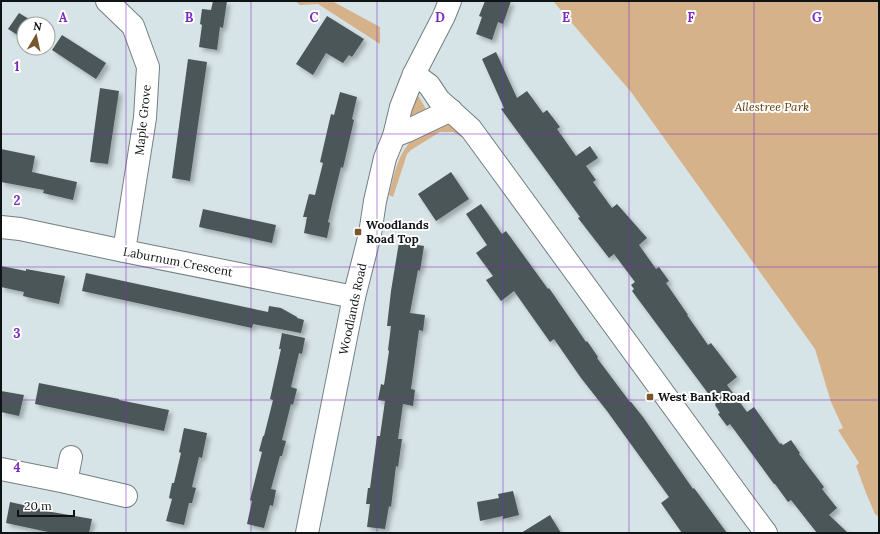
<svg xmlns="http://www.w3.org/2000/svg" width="880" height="534" viewBox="0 0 880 534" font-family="Lora,serif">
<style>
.green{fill:#d6b28b}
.building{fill:#4b5659;filter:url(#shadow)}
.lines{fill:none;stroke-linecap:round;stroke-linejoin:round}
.minor-casing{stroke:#737f82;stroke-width:24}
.minor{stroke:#fff;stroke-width:22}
.grid{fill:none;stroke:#7b2cbf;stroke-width:1;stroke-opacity:0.55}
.poi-dot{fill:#78562e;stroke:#fff;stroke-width:1.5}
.labels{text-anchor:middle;stroke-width:4;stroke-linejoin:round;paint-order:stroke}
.park-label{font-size:12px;font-style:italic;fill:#5f3901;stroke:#fff}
.street-label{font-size:12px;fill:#0f1315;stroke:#fff}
.poi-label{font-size:12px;font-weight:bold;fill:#0f1315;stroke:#fff;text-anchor:start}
.grid-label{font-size:13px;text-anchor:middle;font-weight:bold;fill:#7b2cbf;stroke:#fff;stroke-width:4;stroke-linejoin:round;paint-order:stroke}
</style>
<defs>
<filter id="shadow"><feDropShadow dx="3.5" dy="3.5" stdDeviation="2" flood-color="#0004"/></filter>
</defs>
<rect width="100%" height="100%" fill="#d7e4e7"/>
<g class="green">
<polygon points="295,1 332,1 380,27 380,44 318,4 300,5"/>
<polygon points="553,1 879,1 879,517 875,514 866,493 856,466 859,463 838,430 843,428 831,402 815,349 631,92"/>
<polygon points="416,92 426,109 406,121"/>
<path d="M 448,122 L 465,139 L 453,132 L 440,132 L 411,150 L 407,154 L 393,197 L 389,195 C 394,176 398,150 416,137 C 424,131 439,126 448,122 Z"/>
</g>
<g class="building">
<polygon points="213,1 227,1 223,28 220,27 217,50 199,47 202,25 200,24 202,9 211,10"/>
<polygon points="485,1 511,1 503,24 498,22 492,40 476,34 482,17 479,16"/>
<polygon points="19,13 37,24 24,24 24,39 8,29"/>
<polygon points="327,16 364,39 352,57 349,55 343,63 326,53 313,75 296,64"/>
<polygon points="62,35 106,63 96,79 52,50"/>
<polygon points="496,52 517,98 527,91 543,113 547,110 560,127 557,129 576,156 590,146 598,158 586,166 596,180 593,182 612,208 617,204 647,238 639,245 656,269 659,267 669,281 666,283 688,315 687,315 708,345 711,343 737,377 727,385 747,412 754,407 780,444 781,443 783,445 791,440 800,453 799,454 824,487 822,489 837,508 829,515 848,533 817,533 791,500 788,502 775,484 774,484 730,424 727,426 718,414 720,413 715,405 716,404 632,291 634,289 631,285 635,282 614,254 609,258 578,218 580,217 501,109 504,108 482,59"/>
<polygon points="188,59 207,62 190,181 172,178"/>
<polygon points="100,88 119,91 108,164 90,162"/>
<polygon points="340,92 357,97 352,119 354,120 343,168 341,167 333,200 328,222 330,223 327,238 304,233 307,217 303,217 309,194 315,195 323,163 320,162 331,114 334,115"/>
<polygon points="1,149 35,156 32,172 77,182 73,200 43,193 44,190 1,182"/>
<polygon points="451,172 469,199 436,221 418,194"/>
<polygon points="481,204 502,234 506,231 548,289 549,288 586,342 587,341 598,357 597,358 630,402 631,402 643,417 693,489 694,488 727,533 682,533 661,503 669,497 607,411 581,378 554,339 550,342 514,291 501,301 486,280 493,276 476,253 487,245 466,214"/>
<polygon points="203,209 276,225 272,243 199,227"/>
<polygon points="399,242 424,246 420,271 418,270 410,313 425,315 423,331 419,330 411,389 415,390 413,406 403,404 398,439 402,439 398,467 396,466 391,507 389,506 385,529 367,527 370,504 366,504 368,488 370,488 377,436 380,436 385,401 378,400 381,384 384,385 389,351 388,350 391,326 387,326 391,291"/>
<polygon points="1,266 26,271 26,269 65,276 59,304 27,297 23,296 24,292 1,287"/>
<polygon points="86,273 268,312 269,306 281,308 297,317 297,318 304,320 301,333 253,324 252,328 82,291"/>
<polygon points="282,333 305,338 302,354 299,353 291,387 297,389 293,405 291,404 282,440 286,441 282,456 280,456 271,489 276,490 273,506 270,505 264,528 247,524 252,501 250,500 262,452 259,451 263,436 264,436 273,400 270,399 281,349 279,349"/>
<polygon points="39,383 119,399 119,400 169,410 164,431 35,404"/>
<polygon points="1,391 24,395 19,416 1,412"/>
<polygon points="184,428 207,433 202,458 199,457 192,487 196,488 192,503 189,503 184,525 166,521 172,499 169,498 172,483 174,483 181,453 179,452"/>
<polygon points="513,491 519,515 503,519 503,516 480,521 477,502 499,498 498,494"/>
<polygon points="10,502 46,510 46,511 92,519 89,533 53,533 6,523"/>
<polygon points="550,515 561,533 521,533"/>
</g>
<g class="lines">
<g class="minor-casing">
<g id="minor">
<polyline points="107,1 133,26 148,67 145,118 124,251"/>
<polyline points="414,74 429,85 439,100 471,129 509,181 748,509 766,533"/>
<polyline points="394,136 407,131 451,110"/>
<polyline points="1,227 20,229 124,251 354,297"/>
<polyline points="1,469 66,482 126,496"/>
<polyline points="66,482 71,457"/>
<polyline points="307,533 354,297 370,234 375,201 385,158 394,136 401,107 414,74 444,16 450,1"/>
</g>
</g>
<use href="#minor" class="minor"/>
</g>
<path class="grid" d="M 126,1 L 126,533M 251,1 L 251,533M 377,1 L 377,533M 503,1 L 503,533M 629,1 L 629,533M 754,1 L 754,533M 1,134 L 879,134M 1,267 L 879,267M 1,400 L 879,400"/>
<g class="poi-dot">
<rect x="354" y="228" width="8" height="8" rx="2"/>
<rect x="646" y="393" width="8" height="8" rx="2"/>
</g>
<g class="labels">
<g class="park-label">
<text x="772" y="111">Allestree Park</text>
</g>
<g class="street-label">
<text transform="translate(143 120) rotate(-84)" y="4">Maple Grove</text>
<text transform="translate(178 262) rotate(11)" y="4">Laburnum Crescent</text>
<text transform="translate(353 309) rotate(-78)" y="4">Woodlands Road</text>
</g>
<g class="poi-label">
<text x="366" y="229">Woodlands<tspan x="366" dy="14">Road Top</tspan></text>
<text x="658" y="401">West Bank Road</text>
</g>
</g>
<g class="grid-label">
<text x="63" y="22">A</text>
<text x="189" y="22">B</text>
<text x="314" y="22">C</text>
<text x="440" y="22">D</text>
<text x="566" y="22">E</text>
<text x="691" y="22">F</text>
<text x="817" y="22">G</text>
<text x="17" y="71">1</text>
<text x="17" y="205">2</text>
<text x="17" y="338">3</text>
<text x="17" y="472">4</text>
</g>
<rect width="880" height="534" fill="none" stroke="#0f1315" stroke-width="4"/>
<g transform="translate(36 36) rotate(9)"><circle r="19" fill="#ffffff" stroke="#9fa1a1"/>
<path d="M0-3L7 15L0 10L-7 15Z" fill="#78562e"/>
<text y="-6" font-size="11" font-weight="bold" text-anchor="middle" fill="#0f1315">N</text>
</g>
<path d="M18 510v6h56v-6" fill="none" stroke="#0f1315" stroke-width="2"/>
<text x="24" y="510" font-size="12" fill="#0f1315" stroke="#ffffff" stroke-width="3" paint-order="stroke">20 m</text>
</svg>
